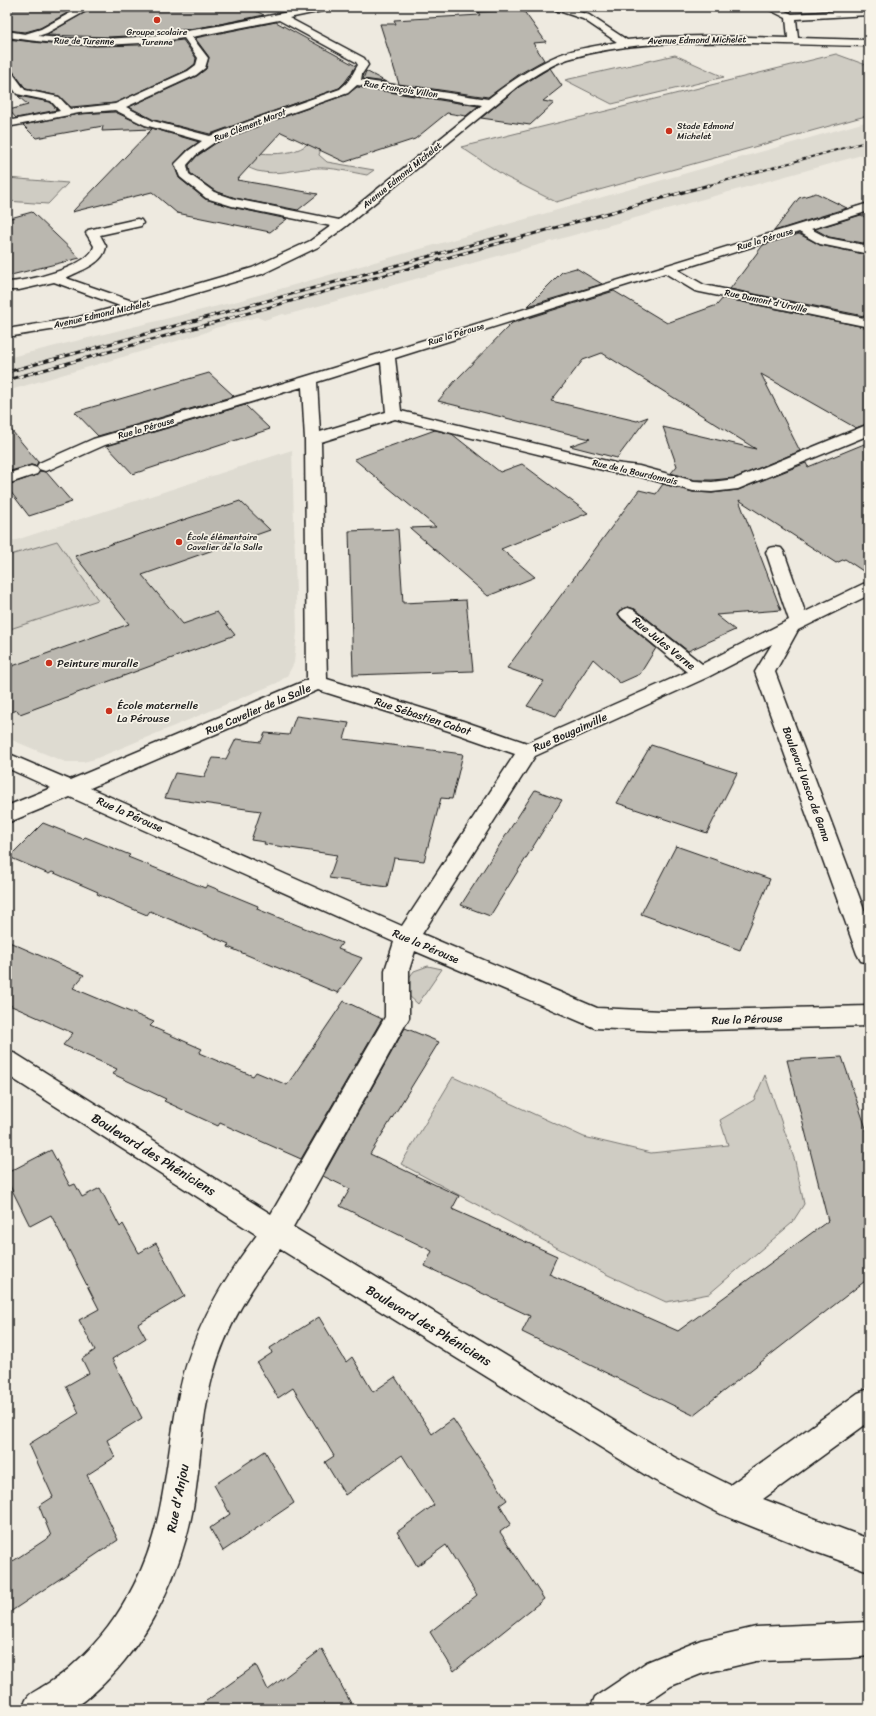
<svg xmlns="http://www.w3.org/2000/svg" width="876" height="1716" viewBox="0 0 876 1716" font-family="Sriracha,sans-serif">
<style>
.built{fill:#dedbd1}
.green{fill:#cfccc3;stroke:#767470}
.building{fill:#bab7af;stroke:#1c1c1c}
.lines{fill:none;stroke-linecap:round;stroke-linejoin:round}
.minor-casing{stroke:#1c1c1c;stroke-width:3}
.minor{fill:#f7f3e8;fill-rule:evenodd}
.rail-far1-casing{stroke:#1c1c1c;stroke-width:2}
.rail-casing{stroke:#1c1c1c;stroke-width:3}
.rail-far1{stroke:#f7f3e8;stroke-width:1.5;stroke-dasharray:4;stroke-linecap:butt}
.rail{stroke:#f7f3e8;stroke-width:2;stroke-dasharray:5.5;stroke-linecap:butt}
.poi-dot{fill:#c8321e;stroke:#f7f3e8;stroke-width:1.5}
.labels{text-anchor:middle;stroke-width:3.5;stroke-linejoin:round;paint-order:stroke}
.far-poi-label{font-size:9px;fill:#1c1c1c;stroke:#f7f3e8;text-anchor:start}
.far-street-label{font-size:9px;fill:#1c1c1c;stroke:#f7f3e8}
.street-label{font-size:11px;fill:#1c1c1c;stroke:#f7f3e8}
.poi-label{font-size:11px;fill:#1c1c1c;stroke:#f7f3e8;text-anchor:start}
.near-street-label{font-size:13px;fill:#1c1c1c;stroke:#f7f3e8}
</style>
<rect width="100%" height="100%" fill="#eeeae0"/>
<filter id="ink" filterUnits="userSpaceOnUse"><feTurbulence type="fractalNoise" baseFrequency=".025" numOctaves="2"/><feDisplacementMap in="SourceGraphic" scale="8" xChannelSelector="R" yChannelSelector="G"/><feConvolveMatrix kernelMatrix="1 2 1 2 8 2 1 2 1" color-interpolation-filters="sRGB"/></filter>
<g filter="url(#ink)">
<g class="built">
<polygon points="869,121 869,153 286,315 283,314 264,320 257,317 215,328 204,333 7,391 7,358 238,301"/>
<polygon points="292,450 297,632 294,663 287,676 277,683 95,759 83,762 66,762 60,760 7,738 7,543"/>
</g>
<g class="green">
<polygon points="836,54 869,66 869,115 556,202 506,177 461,147"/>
<polygon points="675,55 724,77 612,104 565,80"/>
<path d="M 369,89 L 409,94 L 371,122 L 321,148 L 319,155 L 327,162 L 374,170 L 367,175 C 350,172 332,167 315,168 C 294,169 279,176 257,171 C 244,167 225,154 213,147 C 239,150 282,161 305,146 L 361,90 Z"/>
<polygon points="7,178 68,183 48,204 7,201"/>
<polygon points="57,541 98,600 7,630 7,556"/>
<polygon points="428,966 442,969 418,1004 408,995 405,983 414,971"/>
<polygon points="765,1075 795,1161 804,1204 792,1223 709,1294 666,1302 608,1275 401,1164 453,1077 584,1137 651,1153 728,1145 720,1120 754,1100"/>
</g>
<g class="building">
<polygon points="12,7 78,7 40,28 25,32 7,30"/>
<polygon points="94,7 248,7 264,15 210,26 143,35 109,37 46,35"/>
<polygon points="523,10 546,42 533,43 544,60 521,73 488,97 399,84 380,24 396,24 394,20 480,15 478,12"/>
<polygon points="276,22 356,66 345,82 339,88 210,134 154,120 129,107 197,76 206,69 209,57 195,38"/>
<polygon points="7,39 51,44 95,46 139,45 183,40 196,58 195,64 187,70 115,103 71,107 59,96 26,89 12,70 7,69"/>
<polygon points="550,68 562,86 543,101 554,103 530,125 481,118 519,87"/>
<polygon points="366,71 386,82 363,79"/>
<polygon points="357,87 478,106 466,116 447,113 415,139 345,162 281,132 237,180 318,194 298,210 235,198 215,191 190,173 189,165 197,156 216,143 269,122 348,94"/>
<polygon points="18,96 50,102 57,110 16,118 9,110 28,105"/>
<polygon points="115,112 145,126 199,142 187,150 174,165 179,178 205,199 232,207 287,219 270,232 177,213 152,192 72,212 152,129 102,131 103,126 36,138 23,125 79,114"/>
<polygon points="816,193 847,208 774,231 799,198"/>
<polygon points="32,212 80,258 7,276 7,219"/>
<polygon points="861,215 869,219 869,244 829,237 815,229"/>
<polygon points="799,234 820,245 869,255 869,317 730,289 763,245"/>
<polygon points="576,268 602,284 528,306 562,272"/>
<polygon points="614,291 667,323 717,305 723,298 869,328 869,423 856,428 761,374 800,451 735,478 712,480 694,480 671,473 677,466 663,427 756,449 602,353 583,360 551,401 637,421 648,417 617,458 570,446 590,439 438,401 455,381 512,323"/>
<polygon points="209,373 234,396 98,436 75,412"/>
<polygon points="245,405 270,429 133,474 107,446"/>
<polygon points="7,425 38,462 36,466 31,465 7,472"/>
<polygon points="435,430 452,434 500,472 522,464 588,513 501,549 535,577 488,596 410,528 436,527 354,459"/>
<polygon points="869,442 869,575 845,559 836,563 739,500 781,610 716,615 735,630 688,651 635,609 628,607 622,609 618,614 621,619 656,648 640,674 620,683 593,659 556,716 527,706 544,681 507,668 639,490 656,494 663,484 693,492 712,493 738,490 806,463 808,467"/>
<polygon points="40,471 46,472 72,502 29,516 7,487 7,485 37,475"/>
<polygon points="240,501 270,530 142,575 183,624 217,612 235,635 20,714 17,710 7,714 7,668 129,624 75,556"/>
<polygon points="398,529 403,603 466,600 473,671 353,675 349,531"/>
<polygon points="296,716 349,723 344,739 463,754 452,799 441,798 424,861 394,858 387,887 329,878 337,855 264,844 265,842 251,840 261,811 165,798 175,773 204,777 213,758 226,759 236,739 261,742 265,733 289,735"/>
<polygon points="651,745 737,773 707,833 617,803"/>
<polygon points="535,790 562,800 490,916 461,905"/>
<polygon points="43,823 83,839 85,837 130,855 128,857 205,888 207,885 258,906 257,909 342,943 338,949 362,958 338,993 228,947 229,944 150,911 147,915 97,894 98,892 52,872 49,874 9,857"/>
<polygon points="676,846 770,879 740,950 641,914"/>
<polygon points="7,941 84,975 73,988 154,1022 150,1026 202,1049 199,1053 253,1076 256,1072 287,1085 344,1001 382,1019 301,1159 220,1123 218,1126 164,1101 166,1099 113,1074 117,1069 63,1045 73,1033 7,1004"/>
<polygon points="405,1028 439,1042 370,1154 459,1196 452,1209 557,1256 549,1274 678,1331 828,1221 787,1060 842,1057 869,1137 869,1278 693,1415 522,1332 530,1316 425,1266 432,1251 340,1206 350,1189 323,1176"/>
<polygon points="51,1150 70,1186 75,1184 82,1197 100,1188 120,1227 123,1224 139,1253 156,1243 185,1296 138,1324 146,1338 112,1359 142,1418 107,1440 115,1457 87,1475 118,1540 7,1614 7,1565 51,1536 39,1506 53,1497 29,1444 79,1413 66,1386 89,1373 82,1359 95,1350 79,1320 99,1309 71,1254 51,1215 30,1226 7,1180 7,1173"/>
<polygon points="319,1317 346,1362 352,1357 373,1392 395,1377 432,1434 453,1419 507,1500 500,1505 511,1524 500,1532 544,1599 454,1671 430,1632 477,1595 446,1545 417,1566 397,1532 434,1505 402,1455 345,1495 325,1462 334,1456 293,1388 278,1398 257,1363 272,1353 270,1348"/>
<polygon points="265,1451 294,1503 223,1551 210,1528 230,1514 214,1485"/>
<polygon points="322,1649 354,1709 195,1709 256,1665 268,1690"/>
</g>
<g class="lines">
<g class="minor-casing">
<g id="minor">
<path d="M 81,7 L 93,7 L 47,33 L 38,36 C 135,47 220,25 313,7 L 332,7 L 327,10 L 289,18 L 364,58 L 368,65 L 362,74 L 361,80 L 488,99 C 510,82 533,66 559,55 C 577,48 598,46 617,42 L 583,19 L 553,9 L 551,7 L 565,7 L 589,15 L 627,40 L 659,37 L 705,36 L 788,38 L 786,18 L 764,7 L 777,7 L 792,14 L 869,9 L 869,15 L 796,19 L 798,38 L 869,40 L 869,46 C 830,45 790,44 751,43 C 689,42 628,41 568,59 C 550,65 534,76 518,86 L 345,227 L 318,247 L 262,274 L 121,315 L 75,326 L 7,337 L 7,329 L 75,318 L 120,306 L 54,282 L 19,290 L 7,290 L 7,282 C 26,282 90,267 94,246 L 86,233 L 88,230 L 137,219 L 141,220 L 143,223 L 141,226 L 100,235 L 106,246 C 104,264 81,270 66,278 L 135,302 L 252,268 L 310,241 L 331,226 L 232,206 L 206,198 L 180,177 L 175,164 L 188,151 L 202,141 L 145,125 L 115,110 L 79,113 L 7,127 L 7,121 L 60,111 L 51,101 L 17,94 L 7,80 L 7,70 L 11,71 L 25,90 L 59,97 L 70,109 L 115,104 L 188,71 L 196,65 L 198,58 L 184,38 C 124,47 66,47 7,37 L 7,31 L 25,34 L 41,29 ZM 279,20 L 356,62 L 358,65 C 351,76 351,80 340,89 L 260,117 L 210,136 L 153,121 L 126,107 L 196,75 L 205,68 L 208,58 L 192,37 ZM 357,85 L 482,105 L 339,220 L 235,199 L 214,192 L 189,174 L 187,165 L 196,155 L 215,142 L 268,121 L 348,93 Z"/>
<path d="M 869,203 L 869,211 L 811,229 L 828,238 L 869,246 L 869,254 L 820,244 L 799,232 L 678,270 L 704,285 L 869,319 L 869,327 L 695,291 L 665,273 L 395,358 L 401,411 L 615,463 L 639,466 L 694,481 L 712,482 L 735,479 L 869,424 L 869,435 L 738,489 L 712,492 L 693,491 L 638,476 L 615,473 L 395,419 L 321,442 L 327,679 L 463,721 L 527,743 L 687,672 L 622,618 L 619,614 L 622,610 L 628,608 L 634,610 L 702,664 L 789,620 L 766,552 L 769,548 L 775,547 L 781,548 L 784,552 L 805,612 L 863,584 L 869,583 L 869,595 L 798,630 L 775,672 L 869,923 L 869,963 L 861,961 L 857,954 L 755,672 L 772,644 L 708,677 L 535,756 L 422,934 L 597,1008 L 662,1011 L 869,1006 L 869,1026 L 662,1031 L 595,1028 L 415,951 L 409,970 L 409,1018 L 293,1227 L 674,1457 L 730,1485 L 858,1393 L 869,1389 L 869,1422 L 763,1499 L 869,1539 L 869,1571 L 813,1551 L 721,1514 L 652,1479 L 280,1249 C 251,1288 226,1327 213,1374 C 201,1418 201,1463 193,1508 C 182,1568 153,1632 110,1677 C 103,1685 81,1706 71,1709 C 63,1711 33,1709 23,1709 C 24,1705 25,1701 27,1698 C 30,1693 38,1690 42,1687 C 54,1680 66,1672 76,1662 C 100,1641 120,1613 134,1585 C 166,1523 165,1461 179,1394 C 191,1335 220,1283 257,1235 L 7,1075 L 7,1051 L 16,1054 L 271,1214 L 385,1017 L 385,970 L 394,942 L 70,797 L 7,823 L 7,806 L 51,788 L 7,768 L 7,753 L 70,780 L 307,680 L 305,439 L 302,387 L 105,445 L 51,469 L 45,471 L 39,469 L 37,466 L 39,463 L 93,439 L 304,377 ZM 381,362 L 386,412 L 320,432 L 317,382 ZM 318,690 L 449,731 L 515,754 L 402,926 L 90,788 Z"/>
<polygon points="31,466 37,468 39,471 37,474 7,484 7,474"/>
<polygon points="869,1622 869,1656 851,1658 756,1661 701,1674 671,1686 637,1709 590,1709 595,1697 647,1662 701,1640 756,1627"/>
</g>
</g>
<use href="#minor" class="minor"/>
<g class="rail-far1-casing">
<polyline id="rail-far1" points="706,186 869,141"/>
</g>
<g class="rail-casing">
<g id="rail">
<polyline points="7,372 507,235"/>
<polyline points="7,380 709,185"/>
</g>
</g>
<use href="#rail-far1" class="rail-far1"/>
<use href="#rail" class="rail"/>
</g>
</g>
<g class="poi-dot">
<circle cx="157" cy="20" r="4"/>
<circle cx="669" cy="131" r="4"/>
<circle cx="179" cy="542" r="4"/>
<circle cx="49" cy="663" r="4"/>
<circle cx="109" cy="711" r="4"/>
</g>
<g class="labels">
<g class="far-poi-label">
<text x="157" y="35" text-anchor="middle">Groupe scolaire<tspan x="157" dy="10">Turenne</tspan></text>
<text x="677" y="129">Stade Edmond<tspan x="677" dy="10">Michelet</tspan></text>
<text x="187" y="540">École élémentaire<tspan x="187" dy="10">Cavelier de la Salle</tspan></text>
</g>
<g class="far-street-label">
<text transform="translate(697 40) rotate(-1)" y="3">Avenue Edmond Michelet</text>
<text transform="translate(84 41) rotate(1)" y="3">Rue de Turenne</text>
<text transform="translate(401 89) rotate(9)" y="3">Rue François Villon</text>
<text transform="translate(250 125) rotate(-21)" y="3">Rue Clément Marot</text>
<text transform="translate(402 175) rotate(-39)" y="3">Avenue Edmond Michelet</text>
<text transform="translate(765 239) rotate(-17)" y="3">Rue la Pérouse</text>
<text transform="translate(766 301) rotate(12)" y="3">Rue Dumont d'Urville</text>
<text transform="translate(102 314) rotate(-13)" y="3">Avenue Edmond Michelet</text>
<text transform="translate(456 334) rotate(-17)" y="3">Rue la Pérouse</text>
<text transform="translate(146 428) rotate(-16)" y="3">Rue la Pérouse</text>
<text transform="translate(635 472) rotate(13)" y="3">Rue de la Bourdonnais</text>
</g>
<g class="street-label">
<text transform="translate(664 643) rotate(39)" y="4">Rue Jules Verne</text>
<text transform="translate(258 709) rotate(-23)" y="4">Rue Cavelier de la Salle</text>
<text transform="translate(423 716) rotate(18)" y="4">Rue Sébastien Cabot</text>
<text transform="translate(570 732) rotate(-24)" y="4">Rue Bougainville</text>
<text transform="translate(807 784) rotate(70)" y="4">Boulevard Vasco de Gama</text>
<text transform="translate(130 814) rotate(24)" y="4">Rue la Pérouse</text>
<text transform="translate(426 946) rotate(23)" y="4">Rue la Pérouse</text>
<text transform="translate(747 1019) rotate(-2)" y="4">Rue la Pérouse</text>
</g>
<g class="poi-label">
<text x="57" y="667">Peinture muralle</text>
<text x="117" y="709">École maternelle<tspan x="117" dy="13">La Pérouse</tspan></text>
</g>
<g class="near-street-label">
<text transform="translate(154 1154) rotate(32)" y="5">Boulevard des Phéniciens</text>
<text transform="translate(429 1325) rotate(31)" y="5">Boulevard des Phéniciens</text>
<text transform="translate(177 1498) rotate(-79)" y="5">Rue d'Anjou</text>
</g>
</g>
<rect width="876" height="1716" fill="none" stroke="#f7f3e8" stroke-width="24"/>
<rect x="12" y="12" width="852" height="1692" fill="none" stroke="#1c1c1c" stroke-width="1.5" filter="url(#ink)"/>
</svg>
